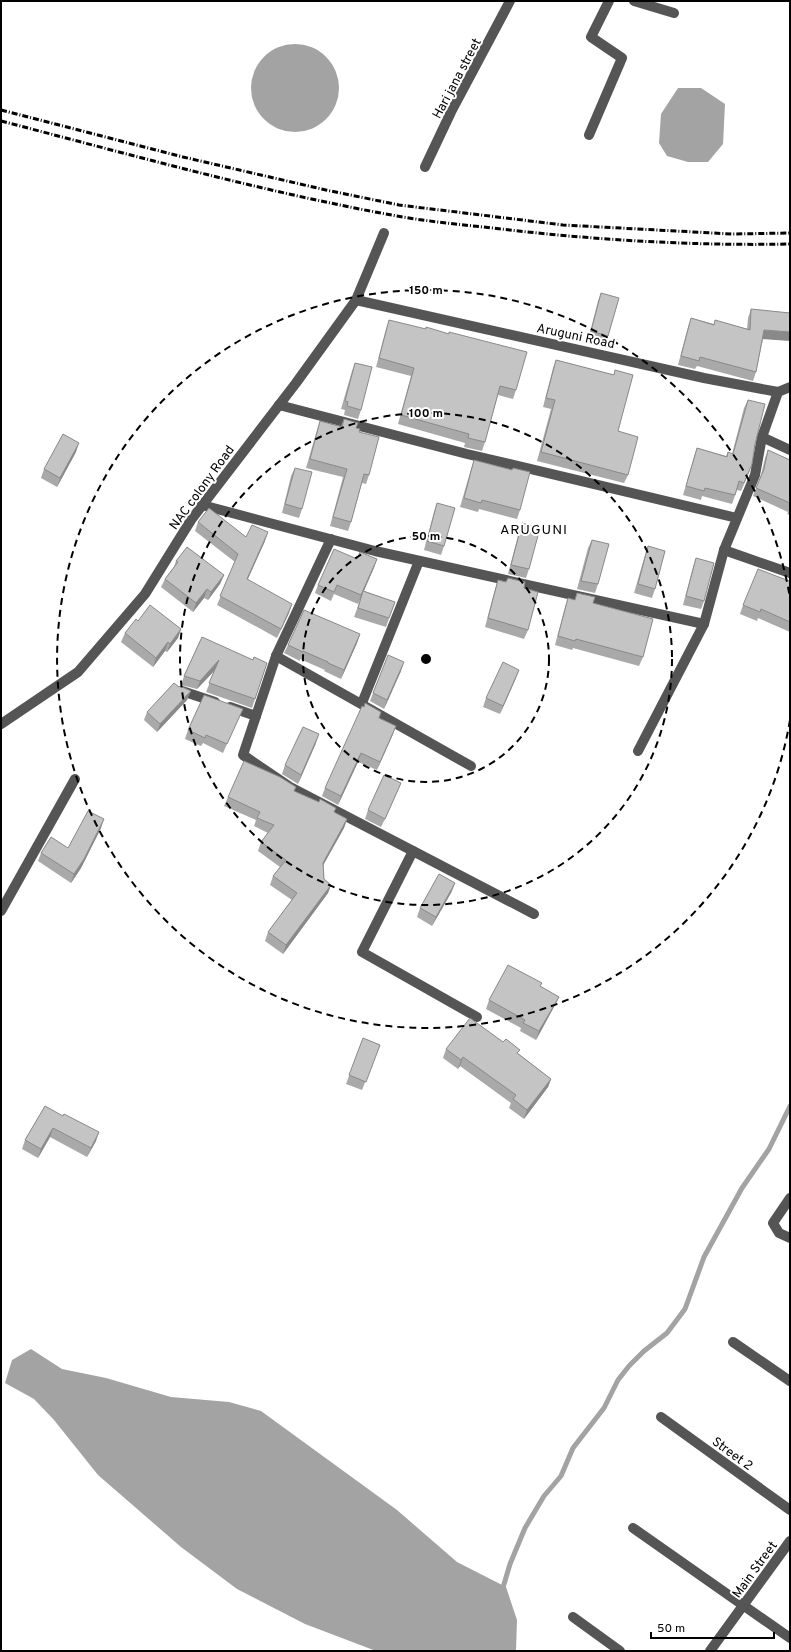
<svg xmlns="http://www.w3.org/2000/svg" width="791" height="1652" viewBox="0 0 791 1652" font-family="Overpass,sans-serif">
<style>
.water{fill:#a3a3a3}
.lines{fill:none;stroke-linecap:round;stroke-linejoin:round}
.stream{stroke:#a3a3a3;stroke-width:5}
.minor{stroke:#555;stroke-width:10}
.rail{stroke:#000;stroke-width:3;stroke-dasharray:6 2 1 2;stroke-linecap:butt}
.wall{fill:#a9a9a9}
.shaded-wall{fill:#898989}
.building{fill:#c4c4c4;stroke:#898989}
.ring{fill:none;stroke:#000;stroke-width:2;stroke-dasharray:7 5}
.labels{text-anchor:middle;stroke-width:4;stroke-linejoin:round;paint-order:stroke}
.street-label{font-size:13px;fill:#000;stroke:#fff}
.neighbourhood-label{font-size:14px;letter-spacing:1px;fill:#000;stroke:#fff}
.centre{fill:#000;stroke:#fff;stroke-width:2}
.ring-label{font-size:12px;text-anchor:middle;font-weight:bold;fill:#000;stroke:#fff;stroke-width:4;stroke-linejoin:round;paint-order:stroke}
</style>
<rect width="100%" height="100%" fill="#fff"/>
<g class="water">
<circle cx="295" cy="88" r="44"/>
<polygon points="678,88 701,88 725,104 723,144 708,162 688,162 667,156 659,143 661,114"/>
<polygon points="31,1349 62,1369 106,1378 171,1397 229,1402 261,1411 397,1510 457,1562 506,1587 517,1620 516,1651 376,1651 305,1624 237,1589 181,1547 98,1475 54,1420 34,1399 5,1383 12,1360"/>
</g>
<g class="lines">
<polyline class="stream" points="502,1591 510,1564 525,1528 544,1496 561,1476 573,1448 604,1408 618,1380 629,1366 644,1351 667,1333 685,1309 704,1257 742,1188 769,1149 790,1106"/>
<g class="minor">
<polyline points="634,1 674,13"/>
<polyline points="589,135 622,58 591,37 609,1"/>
<polyline points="425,167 451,112 510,1"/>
<polyline points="356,300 704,378 778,392 790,387"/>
<polyline points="279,405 467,454 737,518"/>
<polyline points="762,437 790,450"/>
<polyline points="202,505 375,551 704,624"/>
<polyline points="331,539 276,656 243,755 290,787 534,914"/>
<polyline points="724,550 790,573"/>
<polyline points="276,656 471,766"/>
<polyline points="182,691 215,702"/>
<polyline points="362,703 419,561"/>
<polyline points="230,707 256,716"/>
<polyline points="1,724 78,672 145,594 191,520 296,383 356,300 384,233"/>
<polyline points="638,751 704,624 724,550 755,475 762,437 778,392"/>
<polyline points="413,851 362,952 477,1017"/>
<polyline points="1,911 75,779"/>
<polyline points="790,1198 773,1223 779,1233 790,1238"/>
<polyline points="733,1342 790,1381"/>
<polyline points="661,1417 790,1510"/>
<polyline points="633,1528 790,1638"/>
<polyline points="573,1617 620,1651"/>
<polyline points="710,1651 790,1541"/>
</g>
<g class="rail">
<polyline points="1,110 183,157 326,190 399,205 563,225 732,234 790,233"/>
<path d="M 1,121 C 132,155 263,192 397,216 C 431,222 466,225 501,229 C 596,240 694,246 790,244"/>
</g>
</g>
<g class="wall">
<polygon points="601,293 608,336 605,345 588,340 598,301"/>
<polygon points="751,309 763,339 756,372 753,381 697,366 695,369 678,365 688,327 691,318 714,324 715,320 747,329 748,318"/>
<polygon points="389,320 516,390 513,399 498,395 485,442 482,451 464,447 465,443 398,424 411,376 376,367 386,329"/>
<polygon points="556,360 614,375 615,370 618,431 628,475 624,483 537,461 551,409 543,407 553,368"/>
<polygon points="355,363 361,410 358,419 344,415 345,410 341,409 352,371"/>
<polygon points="748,400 755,444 749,473 741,491 737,490 732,504 702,496 701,500 683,495 694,457 697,448 726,456 728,452 732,454 744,408"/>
<polygon points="344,419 356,428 359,432 369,475 366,484 362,483 351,522 348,531 330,526 343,477 306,468 317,430 320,421 341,426"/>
<polygon points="768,450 790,460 790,515 787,514 788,512 753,496 761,475 765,458"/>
<polygon points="76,452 57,487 41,478 44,469"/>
<polygon points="474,460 520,510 517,519 479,509 478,512 460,507 471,469"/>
<polygon points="295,468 302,509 299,518 282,513 291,476"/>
<polygon points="437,503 444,546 441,555 424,550 434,512"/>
<polygon points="198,522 246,537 265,541 248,579 289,613 277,638 217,605 235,562 195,531"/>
<polygon points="522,523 529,569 526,578 508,574 519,532"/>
<polygon points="592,540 598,584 595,593 577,589 588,548"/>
<polygon points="648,546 655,589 652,598 634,593 645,555"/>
<polygon points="696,558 704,601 701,609 683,605 693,567"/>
<polygon points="357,559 377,559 364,591 395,602 386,627 354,617 362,595 358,604 334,594 331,601 315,593 318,585"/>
<polygon points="176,561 224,575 220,584 208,600 204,598 193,612 161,587 165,579 174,567"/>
<polygon points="508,578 528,630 524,639 485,627 495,589 498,580 506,582"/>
<polygon points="790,579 790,632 758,618 757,621 740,614 743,605 789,581"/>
<polygon points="577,593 593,603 643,657 639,666 573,648 572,650 555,645 565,607 568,598 575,600"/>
<polygon points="138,621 181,629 178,638 167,652 165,651 153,667 121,642 125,633"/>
<polygon points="360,634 357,643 341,679 324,671 325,670 300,659 300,661 284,653 288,645"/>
<polygon points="202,637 255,699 252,708 206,692 215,670 197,689 181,685 184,676"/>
<polygon points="401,671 384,709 370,701 373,693"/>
<polygon points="516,678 500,714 483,707 486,698"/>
<polygon points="187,700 157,732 144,720 147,712"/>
<polygon points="239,717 223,753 203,743 201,746 185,739 188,730"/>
<polygon points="379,718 393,734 377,770 358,762 338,805 322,796 325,788"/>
<polygon points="316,743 298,784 282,774 285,765"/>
<polygon points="294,791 347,819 344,828 323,865 324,879 331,885 328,893 283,954 265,941 268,932 292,900 270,885 273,876 280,867 258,851 261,842 268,833 254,826 256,820 224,806 228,797"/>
<polygon points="397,791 381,827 365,819 368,810"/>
<polygon points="101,828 81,868 71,883 38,861 41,853 68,848"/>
<polygon points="452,891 432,926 417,917 420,908"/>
<polygon points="540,987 559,997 555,1005 536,1040 520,1031 521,1028 486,1009 489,1000"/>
<polygon points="363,1038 380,1045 362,1090 346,1084"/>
<polygon points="446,1049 519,1054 551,1079 548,1087 524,1119 509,1108 511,1103 460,1066 458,1069 443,1058"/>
<polygon points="45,1106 96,1141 87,1157 50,1137 38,1158 22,1149 25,1140"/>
</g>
<g class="shaded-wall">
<polygon points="764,330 790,332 790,341 761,339"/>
<polygon points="79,443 76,452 57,487 60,478"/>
<polygon points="268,532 265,541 244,587 247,579"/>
<polygon points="377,559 374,568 358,604 361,595"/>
<polygon points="224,575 220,584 208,600 211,592"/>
<polygon points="207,589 204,598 193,612 196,603"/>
<polygon points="292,604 289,613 277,638 281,629"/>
<polygon points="181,629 178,638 167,652 170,644"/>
<polygon points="360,634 357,643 341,679 344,670"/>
<polygon points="168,642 165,651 153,667 156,658"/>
<polygon points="219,660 216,669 197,689 200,681"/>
<polygon points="404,662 401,671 384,709 387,700"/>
<polygon points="519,670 516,678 500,714 503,706"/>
<polygon points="191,691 187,700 157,732 160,724"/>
<polygon points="396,726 393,734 377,770 380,762"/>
<polygon points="319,734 316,743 298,784 301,775"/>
<polygon points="361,753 358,762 338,805 341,796"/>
<polygon points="401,783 397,791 381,827 385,819"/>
<polygon points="104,819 101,828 81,868 71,883 74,874"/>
<polygon points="347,819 344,828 320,871 323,863"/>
<polygon points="455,883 452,891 432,926 436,917"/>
<polygon points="331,885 328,893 283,954 286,945"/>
<polygon points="559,997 555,1005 536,1040 539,1031"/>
<polygon points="463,1057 460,1066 458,1069 461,1060"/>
<polygon points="551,1079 548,1087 524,1119 527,1110"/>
<polygon points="53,1128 50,1137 38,1158 41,1149"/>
<polygon points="99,1132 96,1141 87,1157 91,1148"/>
</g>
<g class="building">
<polygon points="601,293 619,298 608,336 591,331"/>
<polygon points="751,309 790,313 790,332 764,330 756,372 700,357 699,361 681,356 691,318 714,325 715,320 750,330"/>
<polygon points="389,320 426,329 426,327 449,334 449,332 527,352 516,390 500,386 485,442 468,438 469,434 401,415 414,368 379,358"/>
<polygon points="556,360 614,375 615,370 633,375 618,431 638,437 628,475 541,452 555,400 546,398"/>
<polygon points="355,363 372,367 361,410 347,406 348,402 345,401"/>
<polygon points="748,400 765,404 755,444 752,464 744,483 739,481 735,495 705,488 704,491 686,486 697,448 727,457 728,452 733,454"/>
<polygon points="344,419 358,423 356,428 360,429 359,432 379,437 369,475 364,474 351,522 333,517 347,469 310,459 320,421 342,427"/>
<polygon points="63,434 79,443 60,478 44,469"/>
<polygon points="768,450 790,460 790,503 756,488 764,469"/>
<polygon points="474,460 512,470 513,468 530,472 520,510 482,500 481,503 464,498"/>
<polygon points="295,468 312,472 302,509 285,504"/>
<polygon points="437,503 455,508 444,546 427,541"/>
<polygon points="209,508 246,537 252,525 268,532 247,579 292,604 281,629 220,596 238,554 198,522"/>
<polygon points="522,523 540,528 529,569 511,565"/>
<polygon points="592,540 609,544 598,584 581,581"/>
<polygon points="648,546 665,551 655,589 638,584"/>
<polygon points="187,547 224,575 211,592 207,589 196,603 165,579 178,562 176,561"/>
<polygon points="334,549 357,559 360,552 377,559 361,595 337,585 334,592 318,585"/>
<polygon points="696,558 714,563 704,601 686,596"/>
<polygon points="758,569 789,581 790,579 790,622 761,609 760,612 743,605"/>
<polygon points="508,578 525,582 524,588 538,592 528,630 488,618 498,580 506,582"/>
<polygon points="363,591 395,602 389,618 358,608"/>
<polygon points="577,593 595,597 593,603 653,619 643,657 576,639 575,641 558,636 568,598 575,600"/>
<polygon points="150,605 181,629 170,644 168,642 156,658 125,633 136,619 138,621"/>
<polygon points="304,610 360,634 344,670 328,663 328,662 303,651 303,652 288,645"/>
<polygon points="202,637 253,660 254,657 267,663 255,699 209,683 219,660 200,681 184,676"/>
<polygon points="388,655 404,662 387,700 373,693"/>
<polygon points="503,662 519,670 503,706 486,698"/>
<polygon points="174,683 179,687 180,686 191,691 160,724 147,712"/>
<polygon points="204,695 243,709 227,744 206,735 205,738 188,730"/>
<polygon points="365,703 381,712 379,718 396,726 380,762 361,753 341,796 325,788 362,706 364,707"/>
<polygon points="303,727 319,734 301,775 285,765"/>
<polygon points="244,761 280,777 296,787 294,791 319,802 320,799 336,808 334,812 347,819 323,863 324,879 331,885 286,945 268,932 297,893 273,876 286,860 261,842 274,825 257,818 260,812 228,797"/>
<polygon points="384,775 401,783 385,819 368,810"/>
<polygon points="88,811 104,819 84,859 74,874 41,853 51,837 68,848"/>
<polygon points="439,874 455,883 436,917 420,908"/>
<polygon points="508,965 542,983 540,986 559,997 539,1031 523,1023 525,1020 489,1000"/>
<polygon points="470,1018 503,1042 506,1039 520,1050 517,1053 551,1079 527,1110 513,1099 516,1095 463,1057 461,1060 446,1049"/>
<polygon points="363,1038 380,1045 366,1082 349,1075"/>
<polygon points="45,1106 63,1116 64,1114 99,1132 91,1148 53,1128 41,1149 25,1140"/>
</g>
<g class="ring">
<circle cx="426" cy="659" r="123"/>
<circle cx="426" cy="659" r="246"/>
<path d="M790 720A369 369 0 1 1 790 598"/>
</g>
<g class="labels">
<g class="street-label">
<text transform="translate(456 78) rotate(-62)" y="5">Hari jana street</text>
<text transform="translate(576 335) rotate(12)" y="5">Aruguni Road</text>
<text transform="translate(201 487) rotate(-54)" y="5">NAC colony Road</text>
<text transform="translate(733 1453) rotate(36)" y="5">Street 2</text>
<text transform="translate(754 1569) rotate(-54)" y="5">Main Street</text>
</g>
<g class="neighbourhood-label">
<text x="534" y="534">ARUGUNI</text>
</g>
</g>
<circle cx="426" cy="659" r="6" class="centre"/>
<g class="ring-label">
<text x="426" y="294">150 m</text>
<text x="426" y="417">100 m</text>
<text x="426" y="540">50 m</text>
</g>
<rect width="791" height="1652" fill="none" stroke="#000000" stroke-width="4"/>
<path d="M651 1632v6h123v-6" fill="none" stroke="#000000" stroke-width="2"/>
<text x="657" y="1632" font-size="12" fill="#000000" stroke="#ffffff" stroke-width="3" paint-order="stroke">50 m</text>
</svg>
